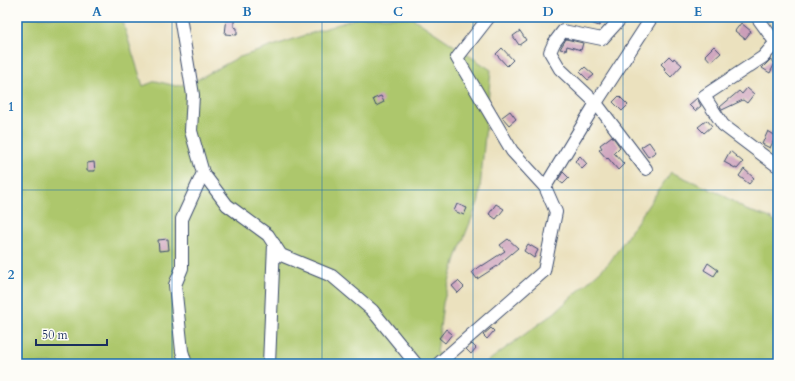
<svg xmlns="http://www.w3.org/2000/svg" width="795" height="381" viewBox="0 0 795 381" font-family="Cardo,serif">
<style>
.green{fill:#adc76c;stroke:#647b65}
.building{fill:#cb9eb9}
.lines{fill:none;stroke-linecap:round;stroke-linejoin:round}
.minor-casing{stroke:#3a4a6c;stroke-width:14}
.minor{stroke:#fff;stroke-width:12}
.grid{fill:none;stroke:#1f6fb2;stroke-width:1;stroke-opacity:0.55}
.neatline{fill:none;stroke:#1f6fb2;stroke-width:1.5}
.grid-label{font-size:13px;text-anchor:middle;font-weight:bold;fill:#1f6fb2}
</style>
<rect width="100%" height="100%" fill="#fdfcf7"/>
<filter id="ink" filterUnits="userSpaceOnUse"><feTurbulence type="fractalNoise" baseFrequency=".025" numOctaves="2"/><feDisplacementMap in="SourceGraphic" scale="8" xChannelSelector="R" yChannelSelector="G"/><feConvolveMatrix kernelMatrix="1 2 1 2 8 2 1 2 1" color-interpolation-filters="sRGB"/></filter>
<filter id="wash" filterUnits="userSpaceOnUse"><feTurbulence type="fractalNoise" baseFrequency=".012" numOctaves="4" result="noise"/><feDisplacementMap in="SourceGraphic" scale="16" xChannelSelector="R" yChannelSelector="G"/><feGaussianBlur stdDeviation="0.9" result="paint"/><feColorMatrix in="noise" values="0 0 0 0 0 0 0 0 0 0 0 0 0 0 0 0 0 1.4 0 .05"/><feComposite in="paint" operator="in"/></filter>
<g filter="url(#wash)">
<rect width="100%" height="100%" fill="#ebe1be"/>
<g class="green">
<polygon points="17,17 121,17 143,86 156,81 176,86 191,83 237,58 360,17 411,17 491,70 479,200 456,258 443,303 437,353 459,364 17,364"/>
<polygon points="671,172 723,195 746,210 768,217 778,224 778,364 484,364 554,313 609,263"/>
</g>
<g id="blocks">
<g class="building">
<polygon points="227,17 234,17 234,27 237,28 237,35 225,34"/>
<polygon points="594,17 603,17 599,26 591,23"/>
<polygon points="741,23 751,31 745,39 735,31"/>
<polygon points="520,31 526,40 519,45 513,36"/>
<polygon points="566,39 583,43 581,50 567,46 566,50 560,49"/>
<polygon points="714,46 721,53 711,62 705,55"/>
<polygon points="502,48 513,60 507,66 496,54"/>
<polygon points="669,56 673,60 674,58 682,65 671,77 664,70 665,68 661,64"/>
<polygon points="770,60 775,63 770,73 762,68"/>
<polygon points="585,67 594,75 588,80 580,72"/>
<polygon points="747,88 754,94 747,103 743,100 722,110 720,107 739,91 742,94"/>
<polygon points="381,96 384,102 376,106 373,99"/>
<polygon points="619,96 628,105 622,111 613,102"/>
<polygon points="697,98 701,106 695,111 689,105"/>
<polygon points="510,111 516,119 509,125 502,117"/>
<polygon points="707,120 712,126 704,133 698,127"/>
<polygon points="768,131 776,136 770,148 762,144"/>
<polygon points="612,136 620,147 614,153 624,164 618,170 608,158 607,159 599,150 602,148 600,145"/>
<polygon points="649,142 656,152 648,157 641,147"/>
<polygon points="730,151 743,162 737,169 724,162"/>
<polygon points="580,156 587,164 582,169 575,161"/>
<polygon points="94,162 95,171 87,171 87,163"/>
<polygon points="744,169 754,178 749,184 739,176"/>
<polygon points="563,172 569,178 563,184 558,180"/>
<polygon points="457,204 467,208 464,215 454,211"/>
<polygon points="496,204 504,209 496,219 489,214"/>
<polygon points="168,239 169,250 159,251 158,240"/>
<polygon points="508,239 518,248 499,264 499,265 477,279 472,272 481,265 482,266 505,251 500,245"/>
<polygon points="528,244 538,250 534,258 524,251"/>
<polygon points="708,263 718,270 714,276 704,270"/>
<polygon points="458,281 464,287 458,293 452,286"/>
<polygon points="491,328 494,331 487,339 483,335"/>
<polygon points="446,329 452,334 445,343 439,338"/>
<polygon points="472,344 476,348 471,354 466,349"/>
</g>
</g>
</g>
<g filter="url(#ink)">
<use href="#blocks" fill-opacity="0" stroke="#3a4a6c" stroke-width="1"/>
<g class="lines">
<g class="minor-casing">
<g id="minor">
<polyline points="180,17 193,95 191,131 203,173 182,219 182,268 175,285 182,351 186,364"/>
<polyline points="622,17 602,39 563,31 554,43 550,52 560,69 596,103 646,169"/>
<polyline points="757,17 778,46"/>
<polyline points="776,165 723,125 704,96 763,57 778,40"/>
<polyline points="203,173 227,205 268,235 281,255 332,276 372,310 416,364"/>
<polyline points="545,187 596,103 652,17"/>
<polyline points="269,364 274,244"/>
<polyline points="438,364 544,271 556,212 545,187 512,151 457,58 489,17"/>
</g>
</g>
<use href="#minor" class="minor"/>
</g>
</g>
<path class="grid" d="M 172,17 L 172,364M 322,17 L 322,364M 473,17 L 473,364M 623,17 L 623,364M 17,190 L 778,190"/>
<rect width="795" height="381" fill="none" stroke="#fdfcf7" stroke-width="44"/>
<path d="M36 339v6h71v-6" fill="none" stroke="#1b2f5e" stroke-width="2"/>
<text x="42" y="339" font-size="12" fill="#1b2f5e" stroke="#fdfcf7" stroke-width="3" paint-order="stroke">50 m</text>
<rect x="22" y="22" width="751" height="337" class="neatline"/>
<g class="grid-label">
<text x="97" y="16">A</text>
<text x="247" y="16">B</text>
<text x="398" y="16">C</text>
<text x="548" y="16">D</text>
<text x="698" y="16">E</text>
<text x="11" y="111">1</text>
<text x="11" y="279">2</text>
</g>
</svg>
